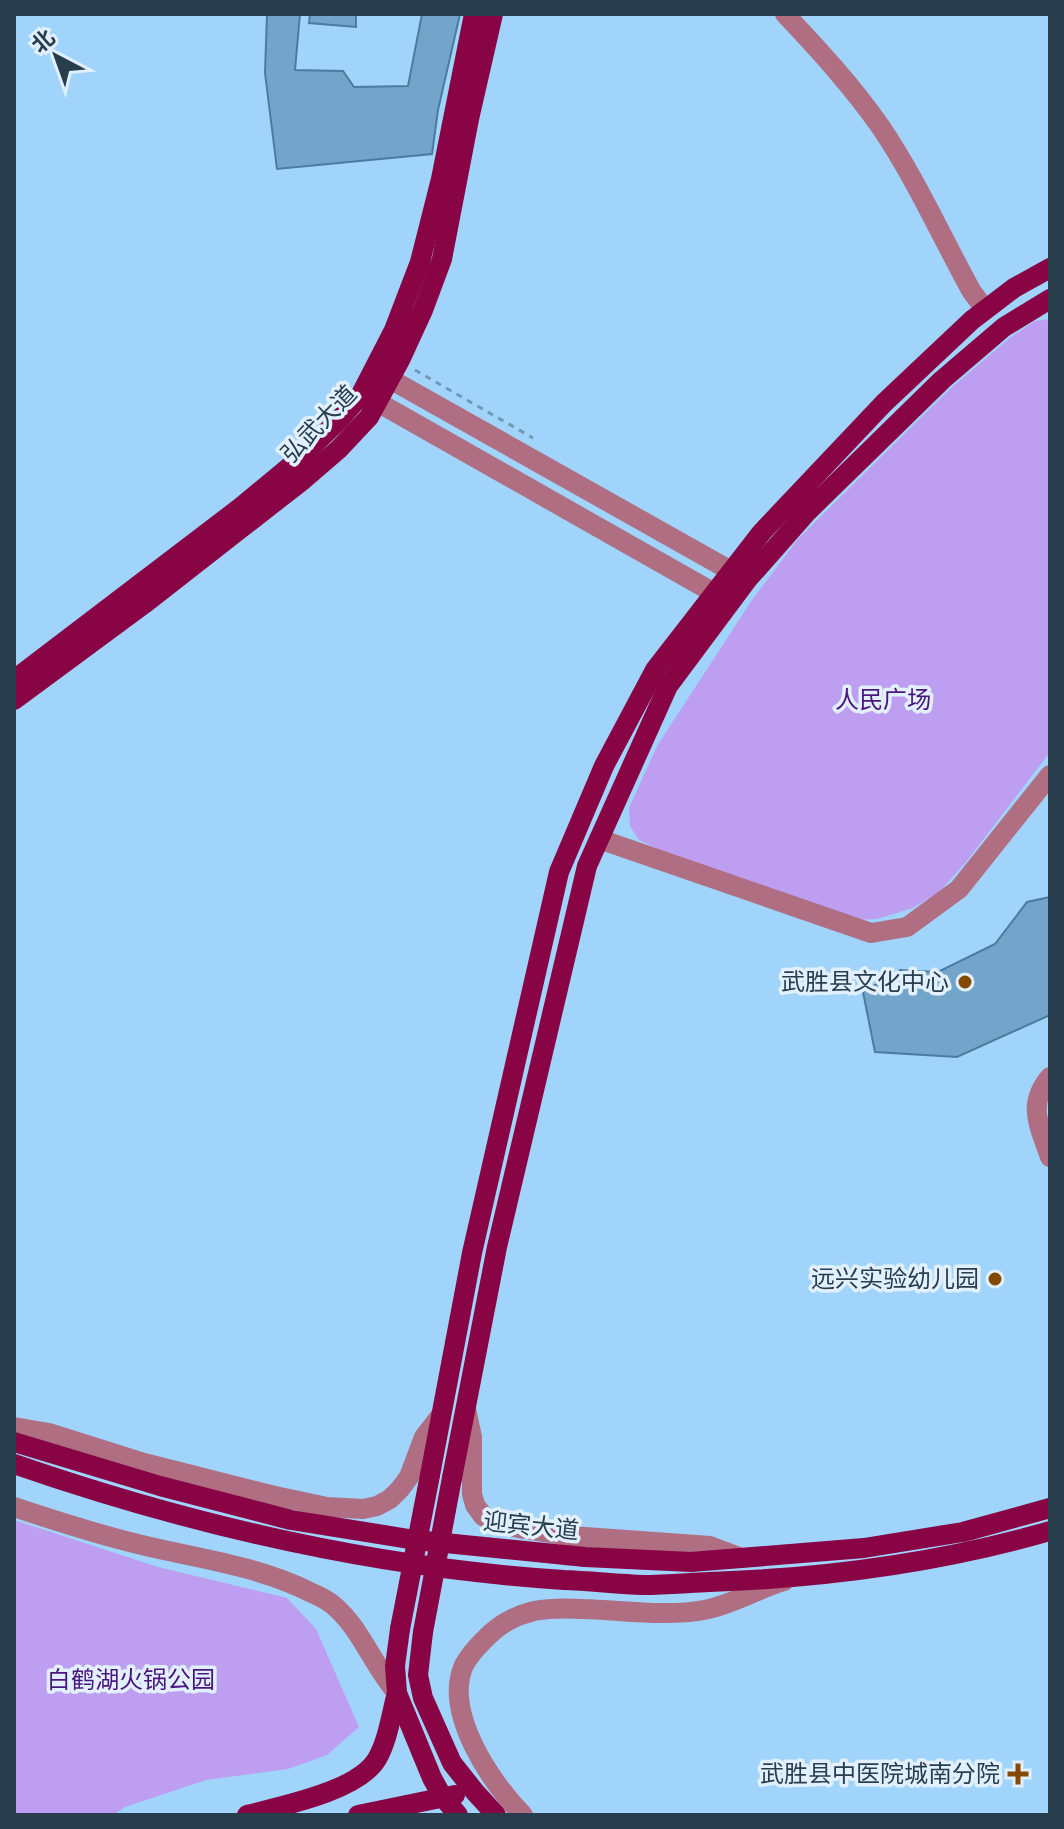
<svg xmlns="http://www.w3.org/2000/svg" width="1064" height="1829" viewBox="0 0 1064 1829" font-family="Jost,'Noto Sans SC',sans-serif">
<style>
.green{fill:#bd9ef1}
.building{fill:#73a5ca;stroke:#4b7c9f;stroke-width:2}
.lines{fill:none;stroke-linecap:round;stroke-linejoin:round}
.path{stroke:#7198b5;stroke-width:3;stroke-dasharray:6 6;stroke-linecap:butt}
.minor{stroke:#af6e82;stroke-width:20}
.major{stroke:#880445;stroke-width:20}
.major-bridge{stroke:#880445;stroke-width:20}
.poi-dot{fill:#844901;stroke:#e1f0fc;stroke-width:3}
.labels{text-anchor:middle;stroke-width:7;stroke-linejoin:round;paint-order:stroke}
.street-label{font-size:24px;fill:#293e4d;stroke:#e1f0fc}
.park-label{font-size:24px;fill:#4a157e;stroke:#e1f0fc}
.poi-label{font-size:24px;fill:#293e4d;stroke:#e1f0fc;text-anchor:end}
</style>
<rect width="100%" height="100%" fill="#a0d4fa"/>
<g class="green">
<polygon points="1050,319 1050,752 966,862 939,892 913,908 877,919 856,920 661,851 639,840 630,826 629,808 657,746 752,600 798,539 951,388 1011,337 1035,321"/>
<polygon points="14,1520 158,1567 287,1598 316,1629 359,1727 327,1755 288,1769 206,1780 125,1807 113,1815 14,1815"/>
</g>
<g class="building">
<polygon points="267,14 300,14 295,70 343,71 354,87 408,86 422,14 460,14 438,110 432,154 277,169 265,73"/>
<polygon points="310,14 356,14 356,27 309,23"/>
<polygon points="1050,897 1050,1015 957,1057 875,1052 863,992 900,970 938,972 995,944 1027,902"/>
</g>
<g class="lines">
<polyline class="path" points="415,370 533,438"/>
<g class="minor">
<path d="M 785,14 C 818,49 852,86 880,126 C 915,177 942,238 972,292 L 985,309"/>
<polyline points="374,370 747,580"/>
<polyline points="365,395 730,602"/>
<polyline points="599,839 871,933 907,927 959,889 1050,775"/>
<path d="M 1050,1077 C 1026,1105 1040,1127 1050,1157"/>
<polyline points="466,1409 472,1437 472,1494 475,1505 483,1516 492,1522 519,1528 571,1536 710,1546 742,1558"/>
<polyline points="14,1427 49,1433 144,1463 275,1496 327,1507 363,1509 377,1506 390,1499 400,1489 409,1477 424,1437 441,1415"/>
<path d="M 14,1507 C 56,1521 99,1535 142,1545 C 200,1559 259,1566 312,1593 C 319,1596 327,1600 333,1605 C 361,1628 373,1666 397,1693"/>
<path d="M 523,1815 C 491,1783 443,1712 464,1665 C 469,1656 476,1648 483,1641 C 498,1625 513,1616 534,1611 C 550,1608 567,1608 583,1609 C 622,1610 665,1617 704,1610 C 732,1605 757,1589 784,1581"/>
</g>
<g class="major">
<polyline points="14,680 241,507 299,459 340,419 360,396 394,330 420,262 441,179 474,14"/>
<polyline points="14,700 144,604 303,480 339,449 369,417 400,360 423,310 442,259 469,119 493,14"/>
<polyline points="14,1442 160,1486 291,1520 415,1540 585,1557 691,1562 864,1548 963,1532 1050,1508"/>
<path d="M 14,1464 C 190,1525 378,1568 564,1580 C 590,1581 617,1584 643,1585 C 665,1585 687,1583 709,1582 C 825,1578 939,1563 1050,1531"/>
<polyline points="430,1475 472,1253 559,872 604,766 655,670 762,532 884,403 972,320 1014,288 1050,268"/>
<polyline points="452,1478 497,1247 587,866 668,686 747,580 808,511 942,380 1004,327 1050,299"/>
<polyline points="400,1629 395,1666 397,1693 432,1778 442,1796 458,1815"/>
<polyline points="423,1632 418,1675 423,1698 452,1763 475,1792 496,1815"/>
<path d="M 247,1815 C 282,1806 358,1791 377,1759 C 388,1740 391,1715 397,1693"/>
<polyline points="358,1815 455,1795"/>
</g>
<g class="major-bridge">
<polyline points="400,1629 430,1475"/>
<polyline points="423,1632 452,1478"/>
</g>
</g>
<g class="poi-dot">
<circle cx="965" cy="982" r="8"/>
<circle cx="995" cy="1279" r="8"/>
<path d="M1014 1762h8v8h8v8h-8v8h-8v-8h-8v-8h8z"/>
</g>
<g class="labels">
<g class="street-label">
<text transform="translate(319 424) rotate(-46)" y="8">弘武大道</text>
<text transform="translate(531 1526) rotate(6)" y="8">迎宾大道</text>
</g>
<g class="park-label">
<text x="883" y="708">人民广场</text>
<text x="131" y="1688">白鹤湖火锅公园</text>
</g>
<g class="poi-label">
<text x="949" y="990">武胜县文化中心</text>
<text x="979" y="1287">远兴实验幼儿园</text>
<text x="1000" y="1782">武胜县中医院城南分院</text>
</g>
</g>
<rect width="1064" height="1829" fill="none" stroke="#293e4d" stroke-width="32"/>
<g transform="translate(56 56) rotate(319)" stroke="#e1f0fc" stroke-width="6" paint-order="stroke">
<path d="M0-6L14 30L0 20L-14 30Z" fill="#293e4d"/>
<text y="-12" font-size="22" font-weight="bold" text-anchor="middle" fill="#293e4d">北</text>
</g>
</svg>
